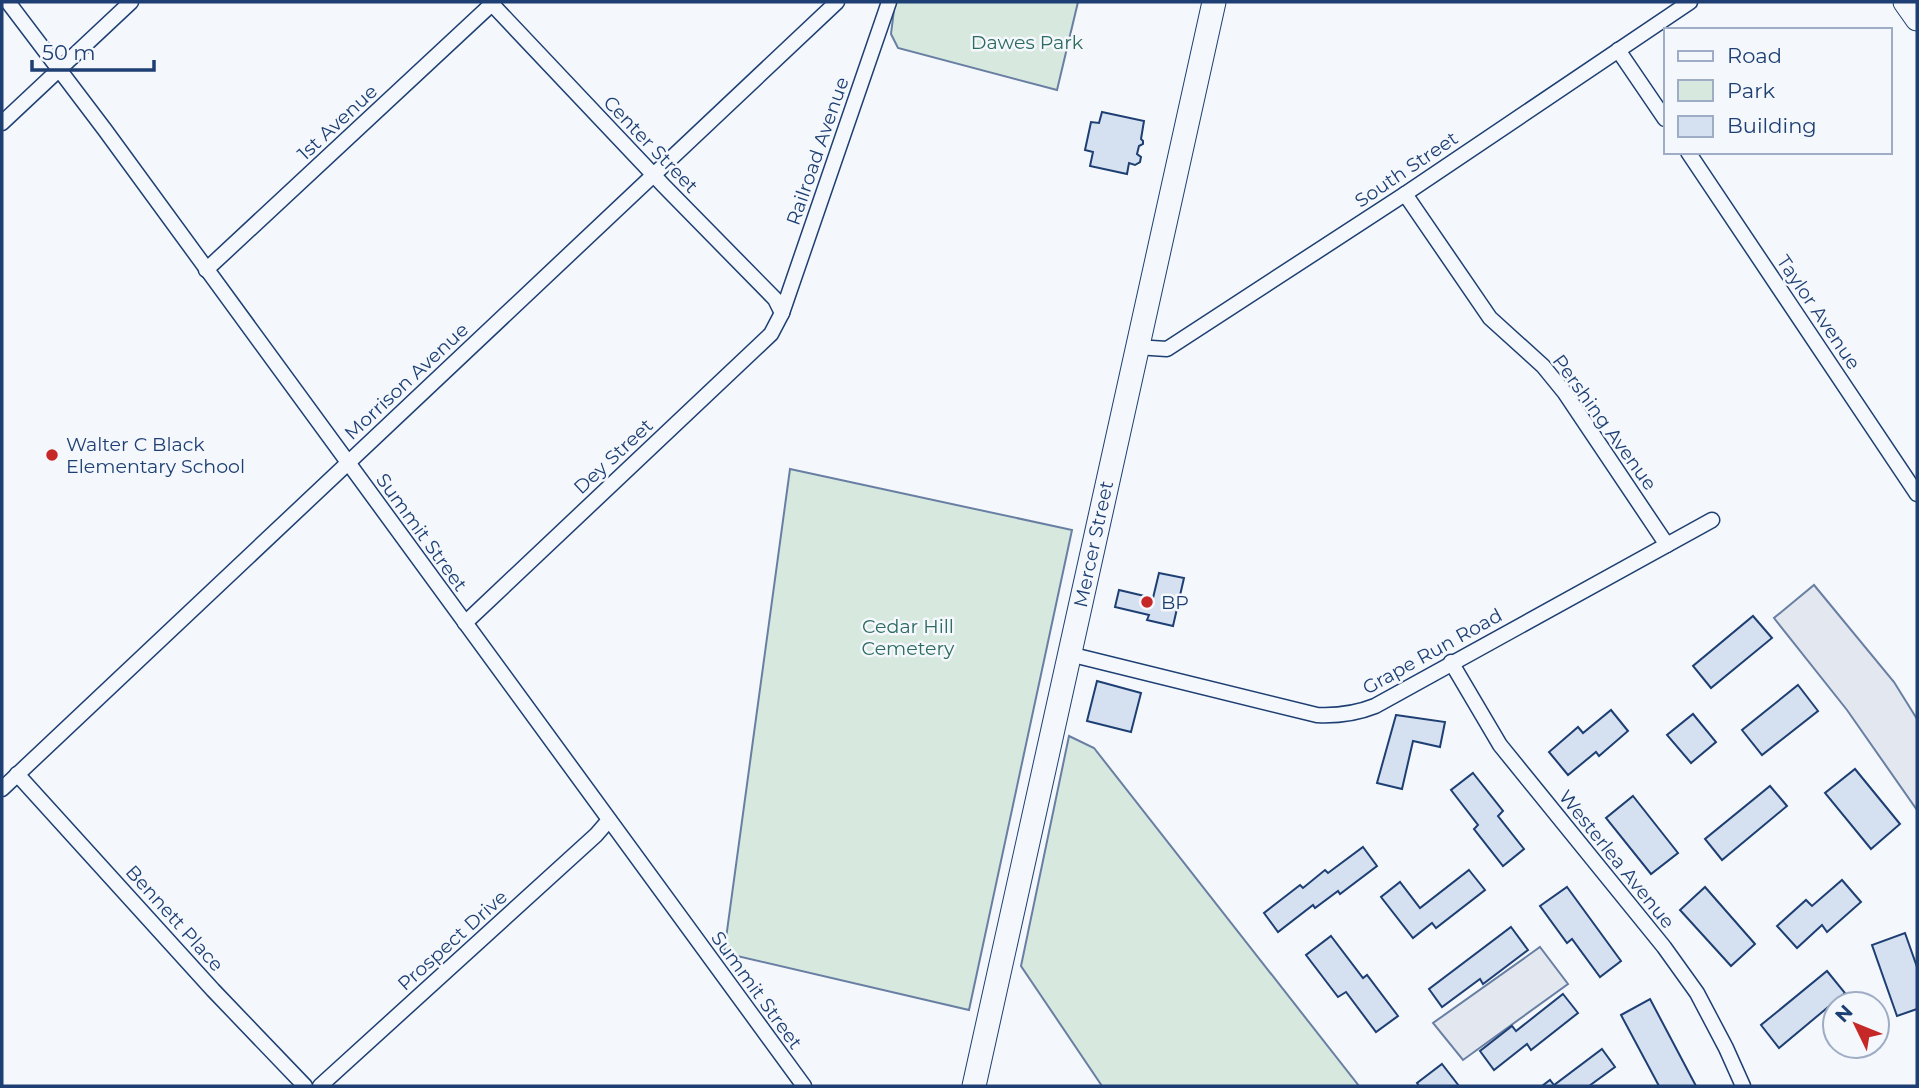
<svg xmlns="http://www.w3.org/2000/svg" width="1919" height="1088" viewBox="0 0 1919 1088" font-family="Montserrat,sans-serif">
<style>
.green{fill:#d7e8df;stroke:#687fa3;stroke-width:2}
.parking{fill:#e3e8f0;stroke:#687fa3;stroke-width:2}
.building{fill:#d5e0f0;stroke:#1d3f73;stroke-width:2}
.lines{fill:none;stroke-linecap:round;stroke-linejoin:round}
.minor-casing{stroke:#1d3f73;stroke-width:17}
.primary-casing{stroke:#1d3f73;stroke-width:25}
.minor{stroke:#f4f7fb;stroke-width:14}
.primary{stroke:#f4f7fb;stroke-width:23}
.poi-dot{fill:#c62828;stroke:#f4f7fb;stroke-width:2.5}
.labels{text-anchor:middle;stroke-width:5;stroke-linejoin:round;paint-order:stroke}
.park-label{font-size:19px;fill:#2c6c60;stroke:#f4f7fb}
.street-label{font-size:19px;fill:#1d3f73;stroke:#f4f7fb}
.poi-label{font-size:19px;fill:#1d3f73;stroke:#f4f7fb;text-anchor:start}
</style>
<rect width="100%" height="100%" fill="#f4f7fb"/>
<g class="green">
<polygon points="895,2 1078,2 1057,90 898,48 891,34"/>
<polygon points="790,469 1072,530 969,1010 724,953"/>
<polygon points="1069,736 1094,748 1359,1086 1102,1086 1021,966"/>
</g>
<g class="parking">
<polygon points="1814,585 1894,682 1917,719 1917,810 1847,710 1774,618"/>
<polygon points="1540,947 1568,984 1463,1060 1433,1023"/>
</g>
<g class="building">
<polygon points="1102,112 1144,121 1141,139 1143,141 1143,144 1139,146 1137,154 1141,157 1140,162 1135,165 1129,163 1127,174 1090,166 1093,152 1085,150 1091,122 1099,123"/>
<polygon points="1159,573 1184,578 1173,626 1147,620 1149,615 1115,607 1119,590 1153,598"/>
<polygon points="1753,616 1772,638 1711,688 1693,666"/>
<polygon points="1097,681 1141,693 1131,732 1087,721"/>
<polygon points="1798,685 1818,711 1762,755 1742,730"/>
<polygon points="1611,710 1628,731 1599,756 1596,752 1568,775 1549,752 1578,727 1583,733"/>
<polygon points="1693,714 1716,742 1691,763 1667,735"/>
<polygon points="1396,715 1445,722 1440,747 1413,741 1402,789 1377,783"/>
<polygon points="1855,769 1900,824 1871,849 1825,793"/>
<polygon points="1473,773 1503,811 1498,816 1524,849 1503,866 1474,829 1478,825 1451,790"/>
<polygon points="1770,786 1787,806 1722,860 1705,839"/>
<polygon points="1633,796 1678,853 1651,874 1606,818"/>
<polygon points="1363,847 1377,866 1340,894 1338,891 1315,908 1313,905 1278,932 1264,913 1300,885 1303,888 1325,870 1328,873"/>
<polygon points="1469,870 1485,890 1436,928 1432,923 1413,938 1381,897 1400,882 1420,908"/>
<polygon points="1842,880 1861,902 1827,932 1822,925 1797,948 1777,926 1806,900 1812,906"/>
<polygon points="1567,887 1621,961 1600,977 1572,939 1567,943 1540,906"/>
<polygon points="1705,887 1755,944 1731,966 1680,910"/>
<polygon points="1511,927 1528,950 1483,984 1480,979 1442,1007 1429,989"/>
<polygon points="1905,933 1917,967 1917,1009 1897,1016 1872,945"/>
<polygon points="1331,936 1363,978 1367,975 1398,1016 1376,1032 1346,992 1338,997 1306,955"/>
<polygon points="1827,971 1845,993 1779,1048 1761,1025"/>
<polygon points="1563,994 1578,1013 1531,1050 1527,1044 1494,1070 1480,1051 1512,1026 1516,1031"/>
<polygon points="1650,999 1696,1086 1659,1086 1621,1015"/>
<polygon points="1602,1049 1615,1067 1589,1086 1542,1086 1550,1080 1554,1085"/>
<polygon points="1442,1064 1459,1086 1419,1086 1417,1083"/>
</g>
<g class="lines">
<g class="minor-casing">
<g id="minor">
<polyline points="8,2 105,130 804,1086"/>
<polyline points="490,2 664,186 775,299 782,313"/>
<polyline points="1618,50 1665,119"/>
<polyline points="2,123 131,2"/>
<polyline points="1688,152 1917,494"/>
<polyline points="1405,194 1490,318 1543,366 1565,393 1667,545"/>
<polyline points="206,270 494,2"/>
<polyline points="1136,347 1167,349 1405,194 1690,2"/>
<polyline points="465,623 771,334 782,313 889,2"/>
<path d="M 1069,654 L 1317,715 C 1338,716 1355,714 1375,706 L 1712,520"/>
<polyline points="1451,662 1500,745 1664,947 1697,993 1726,1048 1743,1086"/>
<polyline points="17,774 213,990 305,1086"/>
<polyline points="2,789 837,2"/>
<polyline points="320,1086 596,835 609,820"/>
</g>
</g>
<g class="primary-casing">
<g id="primary">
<polyline points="1905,2 1917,19"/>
<polyline points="974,1086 1214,2"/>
</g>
</g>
<use href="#minor" class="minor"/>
<use href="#primary" class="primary"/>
</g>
<g class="poi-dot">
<circle cx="52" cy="455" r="7"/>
<circle cx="1147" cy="602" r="7"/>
</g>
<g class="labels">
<g class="park-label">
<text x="1027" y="49">Dawes Park</text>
<text x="908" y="633">Cedar Hill<tspan x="908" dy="22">Cemetery</tspan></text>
</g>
<g class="street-label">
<text transform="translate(337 122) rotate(-43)" y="7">1st Avenue</text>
<text transform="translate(651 144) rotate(46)" y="7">Center Street</text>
<text transform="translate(817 151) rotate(-71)" y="7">Railroad Avenue</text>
<text transform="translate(1406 169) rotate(-34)" y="7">South Street</text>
<text transform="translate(1819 312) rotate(56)" y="7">Taylor Avenue</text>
<text transform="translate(406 381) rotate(-43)" y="7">Morrison Avenue</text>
<text transform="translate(1605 422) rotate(54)" y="7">Pershing Avenue</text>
<text transform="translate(613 456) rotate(-43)" y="7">Dey Street</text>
<text transform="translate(422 532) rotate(54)" y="7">Summit Street</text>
<text transform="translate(1093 544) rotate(-78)" y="7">Mercer Street</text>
<text transform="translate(1432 651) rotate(-29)" y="7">Grape Run Road</text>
<text transform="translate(1617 859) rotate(51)" y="7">Westerlea Avenue</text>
<text transform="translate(175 918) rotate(48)" y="7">Bennett Place</text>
<text transform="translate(452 940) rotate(-42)" y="7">Prospect Drive</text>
<text transform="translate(757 990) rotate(54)" y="7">Summit Street</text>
</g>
<g class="poi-label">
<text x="66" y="451">Walter C Black<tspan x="66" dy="22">Elementary School</tspan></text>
<text x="1161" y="609">BP</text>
</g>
</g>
<rect width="1919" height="1088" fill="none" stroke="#1d3f73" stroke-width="7"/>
<rect x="1664" y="28" width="228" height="126" fill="#f4f7fb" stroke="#9eadc5" stroke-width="2"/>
<rect x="1678" y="51" width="35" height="10" fill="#f4f7fb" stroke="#9eadc5" stroke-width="2"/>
<text x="1727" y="63" font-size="21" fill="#1d3f73">Road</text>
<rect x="1678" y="80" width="35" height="21" fill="#d7e8df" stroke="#9eadc5" stroke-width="2"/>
<text x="1727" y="98" font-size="21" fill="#1d3f73">Park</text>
<rect x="1678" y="116" width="35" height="21" fill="#d5e0f0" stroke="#9eadc5" stroke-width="2"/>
<text x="1727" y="133" font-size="21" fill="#1d3f73">Building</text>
<g transform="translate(1856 1025) rotate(313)"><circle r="33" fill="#f4f7fb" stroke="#9eadc5" stroke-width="2"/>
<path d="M0-5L12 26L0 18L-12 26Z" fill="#c62828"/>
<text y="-10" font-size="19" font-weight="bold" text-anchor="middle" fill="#1d3f73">N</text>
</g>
<path d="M32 60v10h122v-10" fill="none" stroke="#1d3f73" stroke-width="3.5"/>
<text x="42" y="60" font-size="21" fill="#1d3f73" stroke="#f4f7fb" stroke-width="5" paint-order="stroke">50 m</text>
</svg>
